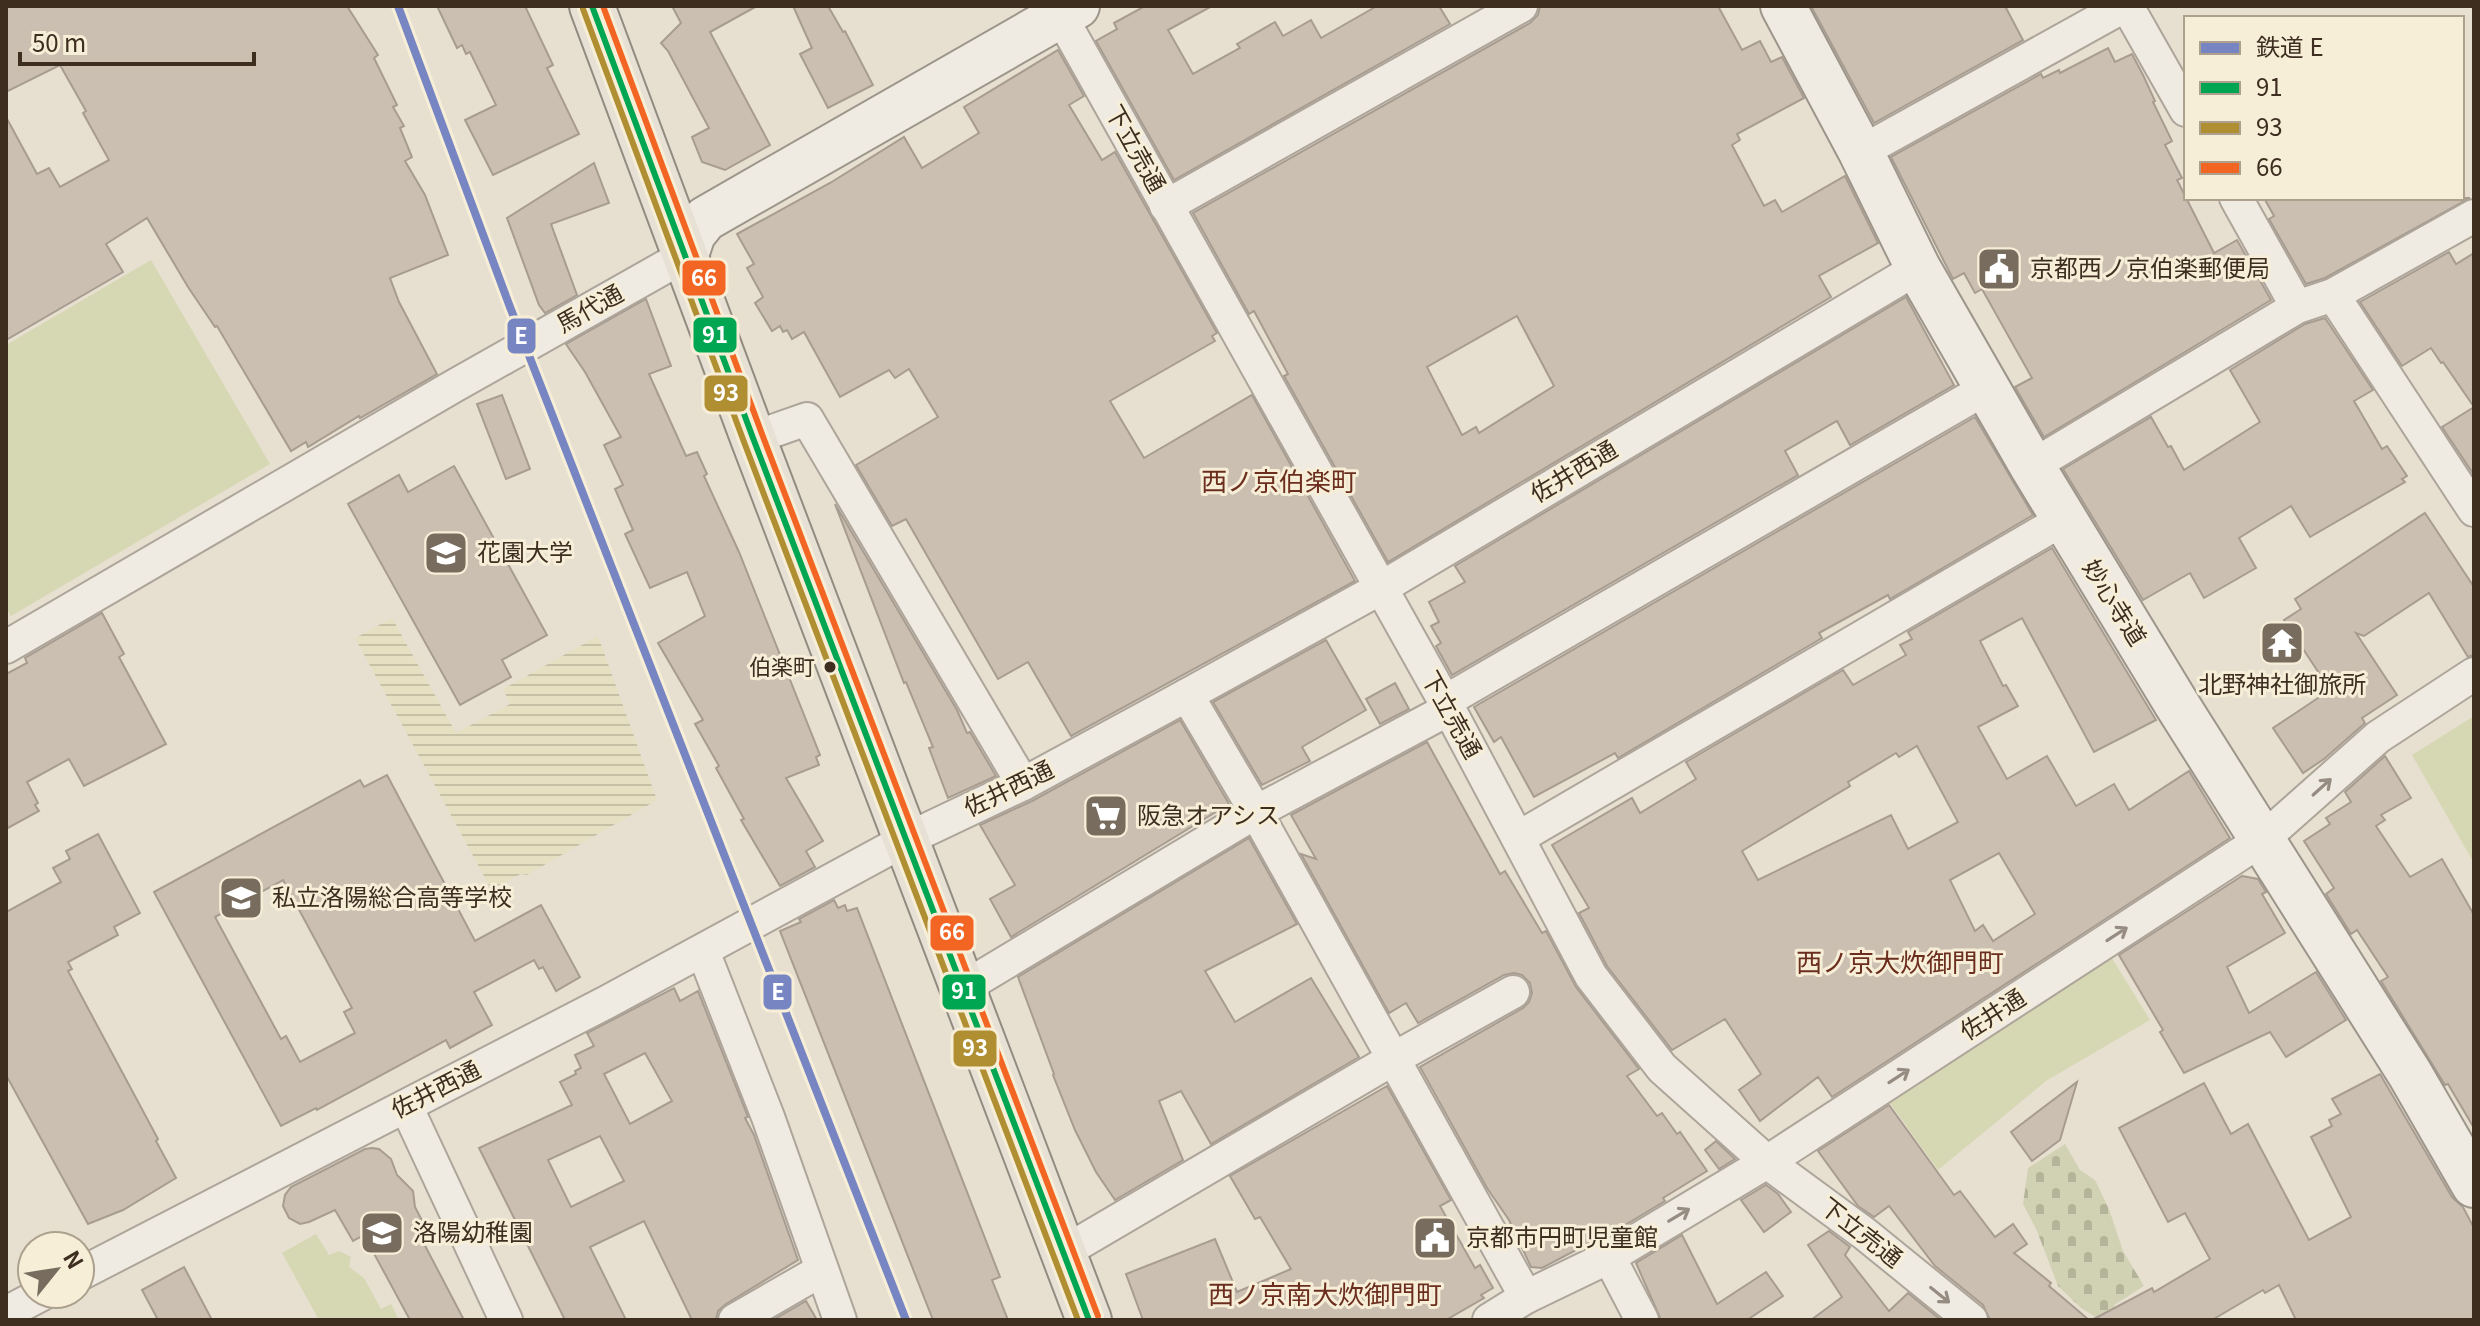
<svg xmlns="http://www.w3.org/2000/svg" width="2480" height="1326" viewBox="0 0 2480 1326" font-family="Georgia,'Noto Sans JP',serif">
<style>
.farmland{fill:url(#farmland-rules)}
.cemetery{fill:url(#cemetery-stones)}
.park{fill:#d6d7b3}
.building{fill:#cbbfb2;stroke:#a89c90;stroke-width:2;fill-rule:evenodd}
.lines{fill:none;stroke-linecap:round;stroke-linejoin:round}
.street-casing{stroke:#ada599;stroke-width:36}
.secondary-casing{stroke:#9c958a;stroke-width:48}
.primary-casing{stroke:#928b80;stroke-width:48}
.street{stroke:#efebe3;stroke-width:32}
.secondary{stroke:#efebe3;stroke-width:44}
.primary{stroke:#e6e1d4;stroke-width:44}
.bus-1-casing{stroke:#f7eed8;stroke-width:12}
.bus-2-casing{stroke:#f7eed8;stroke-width:12}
.bus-3-casing{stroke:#f7eed8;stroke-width:12}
.bus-1{stroke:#00a651;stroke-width:6}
.bus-2{stroke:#b08f32;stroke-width:6}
.bus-3{stroke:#f26522;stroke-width:6}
.rail-1-casing{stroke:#f7eed8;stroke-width:14}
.rail-1{stroke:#7785c2;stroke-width:8}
.oneway{stroke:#968c82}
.bus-dot{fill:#3d2e20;stroke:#f7eed8;stroke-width:3}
.labels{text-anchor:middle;stroke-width:6;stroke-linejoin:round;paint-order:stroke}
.bus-label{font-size:22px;fill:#3d2e20;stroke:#f7eed8;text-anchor:end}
.street-label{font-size:24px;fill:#3d2e20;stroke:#f7eed8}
.poi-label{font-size:24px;fill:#3d2e20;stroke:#f7eed8;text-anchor:start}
.neighbourhood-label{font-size:26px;fill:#6b2e1e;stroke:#f7eed8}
.line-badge{stroke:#f7eed8;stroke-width:3}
.badge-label{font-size:22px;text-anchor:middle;font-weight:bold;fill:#fff}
</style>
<defs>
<pattern id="farmland-rules" width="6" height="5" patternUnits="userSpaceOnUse" patternTransform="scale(2)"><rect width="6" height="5" fill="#e6dfc2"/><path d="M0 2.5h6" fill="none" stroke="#c6c0a6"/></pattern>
<pattern id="cemetery-stones" width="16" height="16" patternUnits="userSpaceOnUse" patternTransform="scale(2)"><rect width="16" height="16" fill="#d1d1b3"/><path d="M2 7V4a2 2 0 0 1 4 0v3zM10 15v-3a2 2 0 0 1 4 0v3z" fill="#b4b49a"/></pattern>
</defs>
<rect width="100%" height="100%" fill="#e7e0d1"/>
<polygon class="farmland" points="392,618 456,733 510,704 503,689 598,636 657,800 527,875 521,874 491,889 355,638"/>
<polygon class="cemetery" points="2065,1144 2080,1170 2095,1180 2109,1209 2123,1251 2144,1286 2114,1305 2121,1318 2100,1320 2081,1308 2058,1286 2037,1231 2023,1204 2028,1168"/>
<g class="park">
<polygon points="151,260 270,464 11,616 6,608 6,345"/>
<polygon points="2474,716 2474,863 2412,755"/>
<polygon points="2110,955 2150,1020 2046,1081 1938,1170 1889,1102"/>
<polygon points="316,1234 329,1255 339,1251 351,1257 349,1267 364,1278 381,1309 391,1304 399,1320 319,1320 282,1253"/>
</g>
<g class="building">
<polygon points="6,6 347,6 378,55 374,58 397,105 393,107 404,126 400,128 412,157 405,161 425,195 448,255 390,278 399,302 437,374 360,418 359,416 308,447 306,442 291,451 217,326 215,327 188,287 147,218 106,244 123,272 6,340 6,117 37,174 49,168 60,187 109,160 83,113 86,111 60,65 6,92"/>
<polygon points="437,6 525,6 553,65 547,68 579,134 493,175 465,120 496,105 470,52 466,54 462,45 457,48"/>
<polygon points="672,6 757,6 710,32 770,145 725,170 702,162 692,137 709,128 668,51 661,43 681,23"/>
<polygon points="793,6 828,6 843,32 845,31 873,85 828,108 800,54 812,48"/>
<polygon points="1145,6 1212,6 1168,30 1193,74 1240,48 1237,44 1275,22 1283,36 1311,20 1321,38 1377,6 1439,6 1450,24 1174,180 1096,41 1117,29 1114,23"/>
<path d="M 1540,6 L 1718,6 L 1742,50 L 1760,41 L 1771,62 L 1782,57 L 1804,98 L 1737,134 L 1740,140 L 1732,145 L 1764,206 L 1775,200 L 1782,212 L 1845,176 L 1878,243 L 1819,276 L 1831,297 L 1388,562 L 1284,376 L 1288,374 L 1254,311 L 1249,314 L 1193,213 L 1530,23 L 1538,15 ZM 1517,316 L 1554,386 L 1479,433 L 1476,427 L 1462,435 L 1427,367 Z"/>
<polygon points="1811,6 2005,6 2023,40 1874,123"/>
<polygon points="2108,48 2115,62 2132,54 2143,75 2155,101 2153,102 2172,141 2165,145 2182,178 2177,180 2214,253 2237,240 2271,300 2044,437 2015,387 2032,378 1982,289 1975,293 1964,273 1953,279 1891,157 2041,74 2043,78 2059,70 2060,73"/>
<polygon points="1058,50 1084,96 1069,105 1102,160 1115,152 1217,333 1212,336 1215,341 1110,401 1144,458 1252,395 1355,581 1071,736 1028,662 998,679 906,519 892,526 856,465 938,417 909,369 895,378 889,370 840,397 804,332 792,339 787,330 783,332 780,326 772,331 755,303 763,297 747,268 754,264 737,234 830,183 904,137 922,168 979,133 964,107"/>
<polygon points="594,163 609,203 551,224 577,295 545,313 539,305 507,218"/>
<polygon points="2264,198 2470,198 2325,278 2306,284 2269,219 2274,216"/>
<polygon points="2449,252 2456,264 2474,253 2474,475 2442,427 2474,407 2443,362 2441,363 2431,348 2402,366 2360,302"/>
<polygon points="1906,297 1954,385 1850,445 1837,421 1785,451 1798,475 1452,675 1436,646 1441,643 1431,626 1439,622 1429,602 1465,582 1455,566"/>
<polygon points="646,299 671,366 649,374 686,456 697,452 707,474 704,476 739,552 820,755 816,757 819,765 786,778 823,841 806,851 815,867 780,886 741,820 744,819 716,768 719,766 695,724 703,720 658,643 705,616 687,572 650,588 625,534 633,530 615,489 623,485 604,445 621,437 585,372 566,344"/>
<polygon points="2325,318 2373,390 2354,401 2382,449 2387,446 2407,476 2402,479 2405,482 2310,537 2291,506 2239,538 2256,568 2204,598 2190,573 2143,600 2063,469 2151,417 2168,447 2171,446 2184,470 2260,422 2230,370 2305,324"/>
<polygon points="502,395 530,469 506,479 477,404"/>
<polygon points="1975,417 2033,515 1890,599 1888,595 1819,633 1822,638 1618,758 1615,753 1534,797 1501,737 1494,742 1474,707"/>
<polygon points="454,466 547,635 502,660 511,677 460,705 348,504 399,475 408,492"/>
<polygon points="835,504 957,710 967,733 970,732 996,776 948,798 929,748 933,747 906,682 904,683"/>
<polygon points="2425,513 2474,587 2474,655 2468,657 2429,593 2364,636 2356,633 2397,695 2362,718 2365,723 2324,759 2303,773 2273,728 2330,690 2284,620 2301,609 2295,599"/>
<path d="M 2052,548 L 2156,720 L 2094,752 L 2022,618 L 1980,641 L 2003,686 L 2006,685 L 2018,706 L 1978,727 L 2007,779 L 2047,756 L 2076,806 L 2114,784 L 2129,810 L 2189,771 L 2230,838 L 1832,1097 L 1818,1077 L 1760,1121 L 1739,1090 L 1761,1074 L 1725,1019 L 1672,1050 L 1607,966 L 1579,913 L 1589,908 L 1552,845 L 1632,798 L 1640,813 L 1696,779 L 1686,762 L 1843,670 L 1853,685 L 1906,655 L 1900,645 L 1912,639 L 1908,632 ZM 1917,746 L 1958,822 L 1908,849 L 1891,815 L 1758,880 L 1742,851 L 1850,786 L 1848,782 L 1896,753 L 1899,757 ZM 1999,853 L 2035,914 L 1993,941 L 1983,925 L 1975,931 L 1950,880 Z"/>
<polygon points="102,613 124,654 119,657 166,744 84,786 69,759 27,782 38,803 35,805 39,811 6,829 6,674 27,663 25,658"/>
<polygon points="1326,640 1366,710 1302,747 1310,761 1262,785 1213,702"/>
<polygon points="1395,683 1409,709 1380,724 1366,699"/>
<polygon points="1180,720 1229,804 1011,937 990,899 1015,885 980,825 1032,801"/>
<polygon points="1427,742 1500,874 1505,871 1542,933 1546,931 1576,987 1639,1069 1627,1076 1657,1116 1662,1113 1677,1134 1680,1132 1707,1171 1663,1198 1665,1201 1600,1240 1595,1240 1542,1268 1531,1267 1509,1220 1487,1188 1420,1067 1523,1008 1529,1002 1532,993 1530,983 1522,975 1514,973 1504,975 1418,1023 1406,1003 1389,1013 1301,854 1316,859 1291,815"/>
<polygon points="2385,756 2411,798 2381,815 2385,820 2376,826 2410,877 2442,859 2474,915 2474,1128 2448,1084 2445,1085 2381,981 2388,977 2357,930 2351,934 2326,894 2334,888 2304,841 2330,824 2326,818 2351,802 2345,792"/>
<path d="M 387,775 L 475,941 L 541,905 L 580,977 L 556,991 L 543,967 L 539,969 L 534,960 L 474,992 L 492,1025 L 450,1048 L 446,1040 L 317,1110 L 316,1108 L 281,1126 L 154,892 L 360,780 L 364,787 ZM 283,880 L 352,1008 L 344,1012 L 355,1033 L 300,1062 L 286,1036 L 281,1039 L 215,917 Z"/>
<polygon points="98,834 140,913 114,927 118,935 68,962 72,969 68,971 158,1139 156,1141 176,1178 123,1210 88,1224 6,1075 6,912 61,882 53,868 70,859 66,851"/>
<polygon points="1249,838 1297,924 1205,971 1235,1022 1311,978 1359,1057 1211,1144 1181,1091 1159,1101 1183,1160 1115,1200 1096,1172 1075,1130 1053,1075 1054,1074 1018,977"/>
<polygon points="2242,876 2258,879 2266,892 2262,894 2285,933 2227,967 2249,1013 2316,972 2346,1020 2286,1057 2270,1032 2184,1073 2160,1032 2163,1030 2119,955"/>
<polygon points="834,900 838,908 845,905 847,911 857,908 1000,1277 992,1280 1008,1320 933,1320 780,931 801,922 799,919"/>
<path d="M 674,988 L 680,1001 L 698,991 L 748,1117 L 745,1118 L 754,1135 L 798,1260 L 726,1304 L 718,1311 L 716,1320 L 692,1320 L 644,1221 L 590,1247 L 626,1320 L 565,1320 L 479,1148 L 572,1105 L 560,1082 L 576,1074 L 575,1071 L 581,1068 L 575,1055 L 594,1046 L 587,1033 ZM 645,1053 L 672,1101 L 630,1124 L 604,1074 ZM 600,1136 L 624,1181 L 571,1207 L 548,1160 Z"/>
<polygon points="2380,1074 2452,1197 2463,1207 2474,1228 2474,1320 2296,1320 2279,1285 2265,1293 2263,1290 2212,1320 2092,1320 2152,1288 2154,1292 2210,1259 2185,1213 2168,1222 2119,1128 2204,1083 2231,1134 2248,1124 2309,1240 2351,1217 2311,1137 2332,1126 2329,1120 2341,1114 2332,1099"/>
<polygon points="2077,1082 2060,1140 2032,1161 2011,1132"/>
<polygon points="1387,1086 1451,1200 1440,1206 1475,1268 1480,1265 1493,1288 1481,1295 1484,1298 1446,1320 1143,1320 1126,1274 1215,1239 1237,1292 1291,1269 1260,1217 1255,1219 1230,1176"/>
<polygon points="1889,1105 1954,1195 1960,1191 1995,1237 2013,1224 2027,1244 2014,1253 2051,1283 2049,1286 2089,1320 1990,1320 1983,1305 1935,1266 1889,1206 1874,1217 1858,1206 1818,1151"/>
<polygon points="1716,1141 1735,1159 1719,1169 1705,1150"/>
<polygon points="372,1148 379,1149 391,1159 397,1175 413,1191 415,1207 429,1234 421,1238 464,1320 410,1320 364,1235 353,1241 335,1210 309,1222 300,1224 289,1218 283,1206 285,1195 291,1187 365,1149"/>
<polygon points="1766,1185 1778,1194 1791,1212 1764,1232 1741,1200"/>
<polygon points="1829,1231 1850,1247 1845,1255 1889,1311 1908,1293 1941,1320 1811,1320 1842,1297 1808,1245"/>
<polygon points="1682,1235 1717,1304 1766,1272 1783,1296 1747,1320 1661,1320 1636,1263"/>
<polygon points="184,1267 212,1320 158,1320 142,1290"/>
<polygon points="806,1301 817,1320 773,1320"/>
</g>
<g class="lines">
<g class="street-casing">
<g id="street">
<polyline points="1055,6 1449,709 1591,976 1662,1068 1767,1162 1865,1234 1971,1320"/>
<polyline points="2127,6 2186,110"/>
<polyline points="1861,152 2124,6"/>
<polyline points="2236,198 2297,307"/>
<polyline points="1166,206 1521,6"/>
<polyline points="2333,295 2474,510"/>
<polyline points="753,438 807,419 1023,784"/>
<polyline points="2032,466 2297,307 2333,295 2474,216"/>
<polyline points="6,647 454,386 686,255"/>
<polyline points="1187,695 1256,812 1526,1297"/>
<polyline points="1444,702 1987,388"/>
<polyline points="1518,838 2064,519"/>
<polyline points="703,951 768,1117 840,1320"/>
<polyline points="963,988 1256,812 1449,709"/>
<polyline points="406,1106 506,1320"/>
<polyline points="1064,1252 1393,1059 1513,992"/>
<polyline points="1609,1257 1642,1320"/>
<polyline points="80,1274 607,1002 907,839 1023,784 1187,695 1381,588 1918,268"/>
<polyline points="6,1313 42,1294"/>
<polyline points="735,1320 822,1270"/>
<polyline points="1489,1320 1526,1297 1609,1257 1767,1162 2263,839 2378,737 2474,674"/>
</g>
</g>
<g class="secondary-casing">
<g id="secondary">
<polyline points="1783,6 1861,152 1918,268 2032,466 2176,703 2410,1074 2474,1185"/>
<polyline points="686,255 693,234 705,219 1077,6"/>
</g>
</g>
<g class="primary-casing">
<polyline id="primary" points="592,6 753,438 1089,1320"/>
</g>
<use href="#street" class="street"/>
<use href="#secondary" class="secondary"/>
<use href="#primary" class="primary"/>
<g class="bus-1-casing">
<polyline id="bus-1" points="592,6 753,438 1089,1320"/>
</g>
<g class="bus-2-casing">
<polyline id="bus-2" points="583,9 744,442 1078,1320"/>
</g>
<g class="bus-3-casing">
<polyline id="bus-3" points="603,6 762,434 1098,1316"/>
</g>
<use href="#bus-1" class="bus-1"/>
<use href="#bus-2" class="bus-2"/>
<use href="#bus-3" class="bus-3"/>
<g class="rail-1-casing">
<polyline id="rail-1" points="398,6 510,307 906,1320"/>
</g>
<use href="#rail-1" class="rail-1"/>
</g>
<defs><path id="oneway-shaft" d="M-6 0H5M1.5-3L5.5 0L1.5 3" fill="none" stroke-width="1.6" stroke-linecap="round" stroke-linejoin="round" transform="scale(2)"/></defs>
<g class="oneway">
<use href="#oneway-shaft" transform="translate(2322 787) rotate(-42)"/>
<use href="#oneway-shaft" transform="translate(2117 934) rotate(-33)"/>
<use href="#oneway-shaft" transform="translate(1899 1076) rotate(-33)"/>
<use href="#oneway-shaft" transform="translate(1679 1215) rotate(-31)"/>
<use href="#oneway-shaft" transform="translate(1940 1295) rotate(39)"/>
</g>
<defs>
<g id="civic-square" transform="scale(2.3)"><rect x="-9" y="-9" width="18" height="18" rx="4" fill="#786c5e" stroke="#f7eed8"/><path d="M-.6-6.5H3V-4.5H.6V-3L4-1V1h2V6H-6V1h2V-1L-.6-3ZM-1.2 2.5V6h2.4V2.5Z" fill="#fff"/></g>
<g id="university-square" transform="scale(2.3)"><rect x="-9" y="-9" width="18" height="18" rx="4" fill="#786c5e" stroke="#f7eed8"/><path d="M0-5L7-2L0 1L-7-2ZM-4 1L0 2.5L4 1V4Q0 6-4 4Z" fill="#fff"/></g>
<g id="temple-square" transform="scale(2.3)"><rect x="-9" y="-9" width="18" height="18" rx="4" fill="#786c5e" stroke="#f7eed8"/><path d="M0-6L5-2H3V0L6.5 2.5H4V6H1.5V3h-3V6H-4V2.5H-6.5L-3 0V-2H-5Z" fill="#fff"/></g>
<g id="supermarket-square" transform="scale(2.3)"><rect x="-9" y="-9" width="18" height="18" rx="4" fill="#786c5e" stroke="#f7eed8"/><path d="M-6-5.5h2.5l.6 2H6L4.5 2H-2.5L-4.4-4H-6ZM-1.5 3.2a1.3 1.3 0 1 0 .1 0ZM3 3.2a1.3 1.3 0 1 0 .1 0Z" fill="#fff"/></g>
<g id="school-square" transform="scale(2.3)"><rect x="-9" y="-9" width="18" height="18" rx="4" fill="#786c5e" stroke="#f7eed8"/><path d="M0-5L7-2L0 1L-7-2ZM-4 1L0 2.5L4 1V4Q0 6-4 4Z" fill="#fff"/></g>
</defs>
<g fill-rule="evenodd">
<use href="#civic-square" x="1999" y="269"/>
<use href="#university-square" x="446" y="553"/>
<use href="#temple-square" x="2282" y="643"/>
<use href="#supermarket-square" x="1106" y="816"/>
<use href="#school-square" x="241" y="898"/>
<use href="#school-square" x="382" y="1233"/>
<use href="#civic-square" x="1435" y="1238"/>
</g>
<circle class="bus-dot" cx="830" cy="667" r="7"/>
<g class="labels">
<g class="bus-label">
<text x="815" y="675">伯楽町</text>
</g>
<g class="street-label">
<text transform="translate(1135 149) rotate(61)" y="8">下立売通</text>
<text transform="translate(590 309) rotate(-29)" y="8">馬代通</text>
<text transform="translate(1574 472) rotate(-31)" y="8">佐井西通</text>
<text transform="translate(2114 603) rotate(58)" y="8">妙心寺道</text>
<text transform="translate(1451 715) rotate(61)" y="8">下立売通</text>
<text transform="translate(1009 789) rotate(-26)" y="8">佐井西通</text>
<text transform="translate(1993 1015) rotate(-33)" y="8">佐井通</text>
<text transform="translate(436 1090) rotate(-27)" y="8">佐井西通</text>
<text transform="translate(1861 1233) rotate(38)" y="8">下立売通</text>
</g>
<g class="poi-label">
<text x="2030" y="277">京都西ノ京伯楽郵便局</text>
<text x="477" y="561">花園大学</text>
<text x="2282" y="693" text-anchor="middle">北野神社御旅所</text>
<text x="1137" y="824">阪急オアシス</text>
<text x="272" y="906">私立洛陽総合高等学校</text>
<text x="413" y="1241">洛陽幼稚園</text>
<text x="1466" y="1246">京都市円町児童館</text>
</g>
<g class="neighbourhood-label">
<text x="1279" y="491">西ノ京伯楽町</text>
<text x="1900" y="972">西ノ京大炊御門町</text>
<text x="1325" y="1304">西ノ京南大炊御門町</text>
</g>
</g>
<g class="line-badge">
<rect x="681" y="259" width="46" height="38" rx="8" fill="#f26522"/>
<rect x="692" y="316" width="46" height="38" rx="8" fill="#00a651"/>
<rect x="506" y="317" width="31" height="38" rx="8" fill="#7785c2"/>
<rect x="703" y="374" width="46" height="39" rx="8" fill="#b08f32"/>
<rect x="929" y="914" width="46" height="38" rx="8" fill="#f26522"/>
<rect x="941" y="973" width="46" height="38" rx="8" fill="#00a651"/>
<rect x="762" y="973" width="31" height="38" rx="8" fill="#7785c2"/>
<rect x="952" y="1029" width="46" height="39" rx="8" fill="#b08f32"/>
</g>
<g class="badge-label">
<text x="704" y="286">66</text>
<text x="715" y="343">91</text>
<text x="521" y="344">E</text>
<text x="726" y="401">93</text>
<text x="952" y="940">66</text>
<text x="964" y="999">91</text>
<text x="778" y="1000">E</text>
<text x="975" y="1056">93</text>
</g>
<rect width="2480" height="1326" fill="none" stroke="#3d2e20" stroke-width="16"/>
<rect x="2184" y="16" width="280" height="184" fill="#f7eed8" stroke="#ada18e" stroke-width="2"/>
<rect x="2200" y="42" width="40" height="12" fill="#7785c2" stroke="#ada18e" stroke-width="2"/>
<text x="2256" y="56" font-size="24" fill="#3d2e20">鉄道 E</text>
<rect x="2200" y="82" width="40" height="12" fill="#00a651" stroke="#ada18e" stroke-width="2"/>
<text x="2256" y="96" font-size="24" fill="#3d2e20">91</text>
<rect x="2200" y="122" width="40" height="12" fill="#b08f32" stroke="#ada18e" stroke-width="2"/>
<text x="2256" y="136" font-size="24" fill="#3d2e20">93</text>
<rect x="2200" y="162" width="40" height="12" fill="#f26522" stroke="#ada18e" stroke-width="2"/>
<text x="2256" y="176" font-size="24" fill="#3d2e20">66</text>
<g transform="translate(56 1270) rotate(60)"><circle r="38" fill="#f7eed8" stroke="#ada18e" stroke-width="2"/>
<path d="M0-6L14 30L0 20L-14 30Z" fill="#786c5e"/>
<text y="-12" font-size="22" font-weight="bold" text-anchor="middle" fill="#3d2e20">N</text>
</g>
<path d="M20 52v12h234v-12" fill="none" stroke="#3d2e20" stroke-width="4"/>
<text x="32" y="52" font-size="24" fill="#3d2e20" stroke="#f7eed8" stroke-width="6" paint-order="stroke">50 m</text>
</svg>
